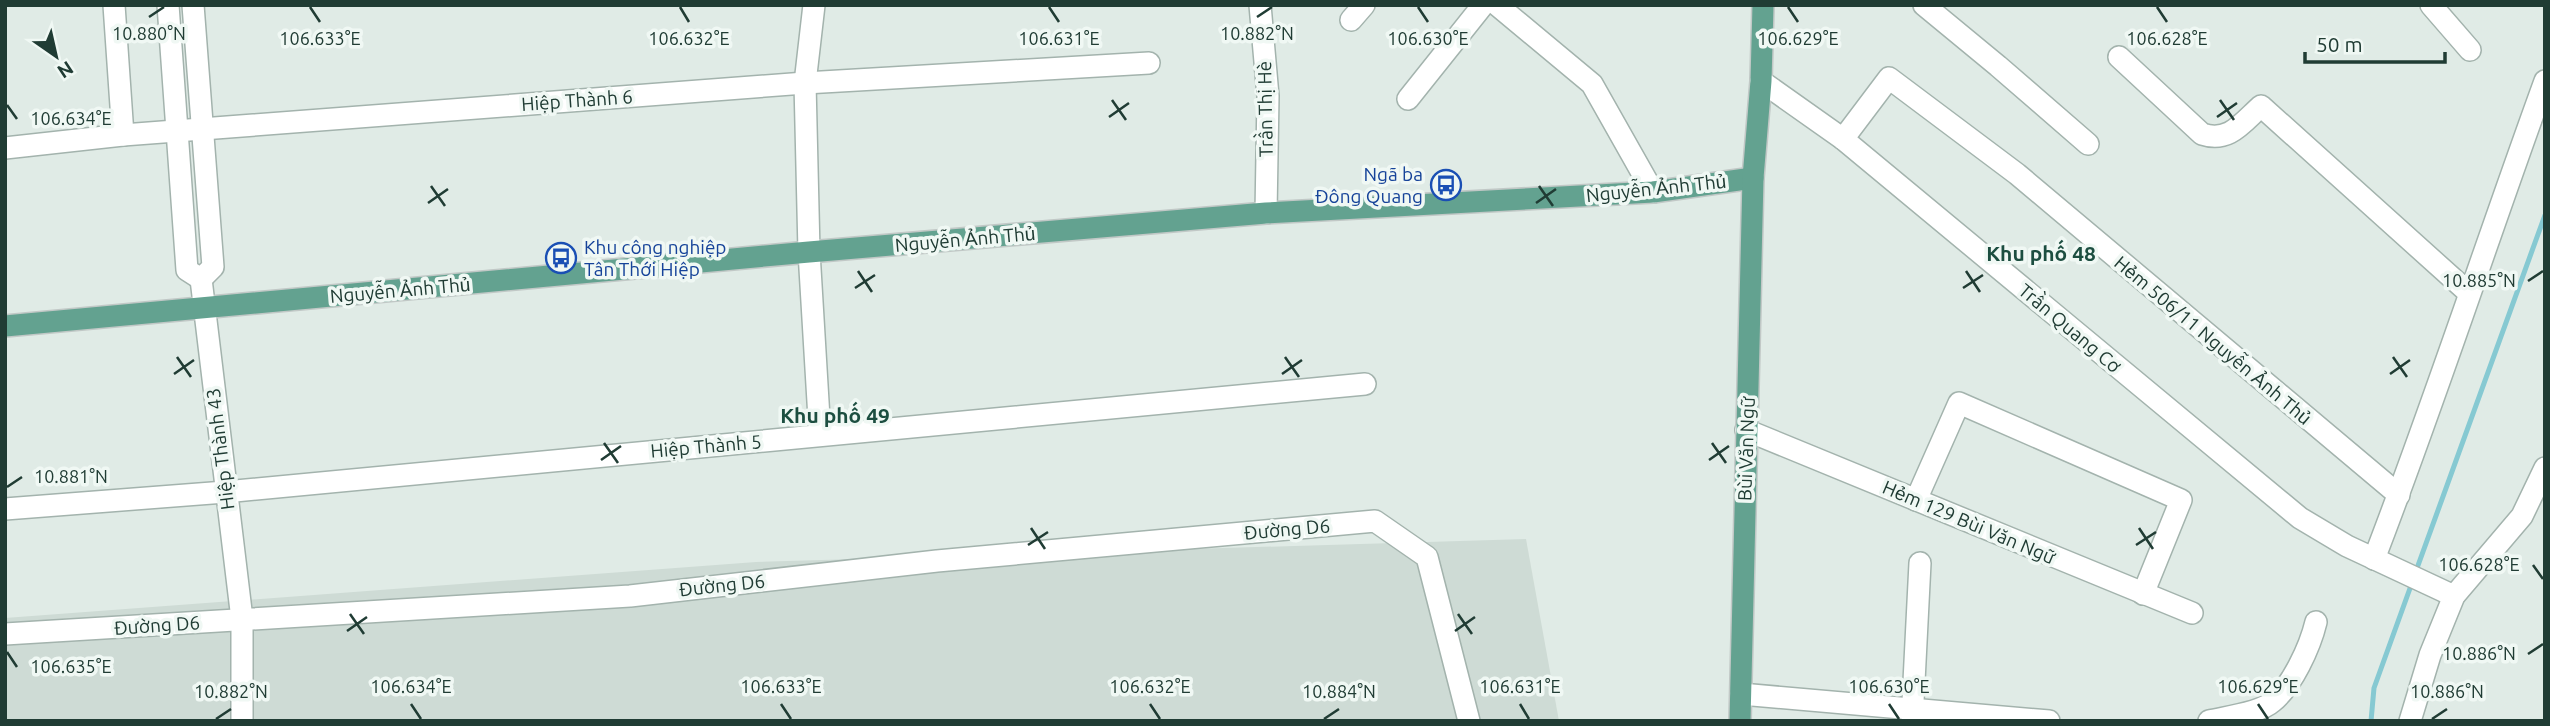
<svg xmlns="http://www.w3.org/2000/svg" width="2550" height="726" viewBox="0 0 2550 726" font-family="Ubuntu,sans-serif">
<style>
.built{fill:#cedbd5}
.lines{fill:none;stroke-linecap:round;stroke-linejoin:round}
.stream{stroke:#86c9d2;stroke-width:5}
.minor-casing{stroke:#a3b3ad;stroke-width:24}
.major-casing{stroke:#c1c8c6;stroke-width:24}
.minor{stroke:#fff;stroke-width:21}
.major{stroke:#63a290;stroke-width:21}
.ticks{fill:none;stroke:#203c34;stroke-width:2.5}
.labels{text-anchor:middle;stroke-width:7;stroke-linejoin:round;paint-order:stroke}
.street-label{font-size:19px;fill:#203c34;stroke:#f0f8f4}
.transit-label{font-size:19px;fill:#164399;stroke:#f0f8f4;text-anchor:end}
.neighbourhood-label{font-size:21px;font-weight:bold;fill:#1c4e40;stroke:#f0f8f4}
.ticks-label{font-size:18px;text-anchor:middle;fill:#203c34;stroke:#f0f8f4;stroke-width:7;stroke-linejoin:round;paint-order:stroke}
</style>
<rect width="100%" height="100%" fill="#e0ebe6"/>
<polygon class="built" points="1526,539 1559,721 5,721 5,618 756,562"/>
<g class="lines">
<g class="stream">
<polyline points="2416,571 2545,215"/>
<polyline points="2371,721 2374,688 2413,580"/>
</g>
<g class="minor-casing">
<g id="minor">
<polyline points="114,5 123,135"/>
<polyline points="168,5 187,270 201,279"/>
<polyline points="193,5 213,267 201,279"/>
<polyline points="814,5 805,83 809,252 820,435"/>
<polyline points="1260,5 1268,96 1266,213"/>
<polyline points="1497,5 1592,84 1653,192"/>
<polyline points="1924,5 1998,66 2088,144"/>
<polyline points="2431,5 2470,50"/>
<polyline points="1351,20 1364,5"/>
<path d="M 2119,57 L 2202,134 C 2229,143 2242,123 2261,106 L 2469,293"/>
<polyline points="1761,81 1843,139 2300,518 2347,546 2454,596"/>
<polyline points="1408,99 1483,5"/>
<polyline points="1843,139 1889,78 2017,174 2399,495"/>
<polyline points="5,148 123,135 805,83 1149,63"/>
<polyline points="201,279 242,619 242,721"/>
<polyline points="1746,430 2192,613"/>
<polyline points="1916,500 1959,403 2181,500 2143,594"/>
<polyline points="5,509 225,492 1365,384"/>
<path d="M 2374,559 C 2435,401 2487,240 2545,81"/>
<polyline points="5,634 630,596 937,561 1375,521 1427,557 1469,721"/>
<polyline points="1741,694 2049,721"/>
<polyline points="1912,721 1920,563"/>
<path d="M 2209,721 C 2226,717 2260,713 2272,702 C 2292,686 2310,647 2316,622"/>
<polyline points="2410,721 2430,655 2454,596 2522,516 2545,468"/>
</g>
</g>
<g class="major-casing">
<g id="major">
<polyline points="5,326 809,252 1266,213 1653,192 1753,178"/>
<polyline points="1740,721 1753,178 1761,81 1763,5"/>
</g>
</g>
<use href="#minor" class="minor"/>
<use href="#major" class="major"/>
</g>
<path class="ticks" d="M 310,7 L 320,22M 680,7 L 689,22M 1049,7 L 1059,22M 1418,7 L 1428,22M 1788,7 L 1798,22M 2157,7 L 2167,22M 149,17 L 164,7M 1257,17 L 1272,7M 1112,100 L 1126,120M 2220,100 L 2234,120M 7,105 L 17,119M 1109,117 L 1129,103M 2217,117 L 2237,103M 431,186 L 445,206M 1539,186 L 1553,206M 428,203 L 448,189M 1536,203 L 1556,189M 858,271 L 872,292M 1966,271 L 1980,292M 2528,281 L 2543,271M 855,288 L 875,275M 1963,288 L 1983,275M 177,357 L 191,377M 1285,357 L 1299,377M 2393,357 L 2407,377M 174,374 L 194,360M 1282,374 L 1302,360M 2390,374 L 2410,360M 604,443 L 618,463M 1712,443 L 1726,463M 601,460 L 621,446M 1709,460 L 1729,446M 7,487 L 22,477M 1031,528 L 1045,549M 2139,528 L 2153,549M 1028,545 L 1048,532M 2136,545 L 2156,532M 2533,565 L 2543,579M 350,614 L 364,634M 1458,614 L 1472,634M 347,631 L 367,617M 1455,631 L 1475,617M 7,652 L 17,667M 2528,654 L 2543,644M 411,704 L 421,719M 781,704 L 791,719M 1150,704 L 1160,719M 1520,704 L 1529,719M 1889,704 L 1899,719M 2258,704 L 2268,719M 216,719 L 231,709M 1324,719 L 1339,709M 2432,719 L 2447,709"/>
<defs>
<g id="bus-ring" transform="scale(1.575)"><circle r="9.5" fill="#f0f8f4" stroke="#1a4fb4" stroke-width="1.5"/><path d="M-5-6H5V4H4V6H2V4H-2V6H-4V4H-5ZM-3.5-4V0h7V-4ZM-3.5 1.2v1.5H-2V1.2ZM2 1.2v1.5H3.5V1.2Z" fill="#1a4fb4"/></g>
</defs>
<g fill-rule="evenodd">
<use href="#bus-ring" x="1446" y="185"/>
<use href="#bus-ring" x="561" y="258"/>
</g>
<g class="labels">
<g class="street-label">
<text transform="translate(577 100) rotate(-4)" y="7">Hiệp Thành 6</text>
<text transform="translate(1265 109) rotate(-91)" y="7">Trần Thị Hè</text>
<text transform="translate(1656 188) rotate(-6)" y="7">Nguyễn Ảnh Thủ</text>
<text transform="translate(965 239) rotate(-5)" y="7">Nguyễn Ảnh Thủ</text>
<text transform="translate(400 290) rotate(-5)" y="7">Nguyễn Ảnh Thủ</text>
<text transform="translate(2070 328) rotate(40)" y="7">Trần Quang Cơ</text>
<text transform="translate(2213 340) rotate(40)" y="7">Hẻm 506/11 Nguyễn Ảnh Thủ</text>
<text transform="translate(706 446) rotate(-5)" y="7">Hiệp Thành 5</text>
<text transform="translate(220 449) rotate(-97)" y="7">Hiệp Thành 43</text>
<text transform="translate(1746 449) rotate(-88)" y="7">Bùi Văn Ngữ</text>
<text transform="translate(1969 522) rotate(23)" y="7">Hẻm 129 Bùi Văn Ngữ</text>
<text transform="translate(1287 529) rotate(-5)" y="7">Đường D6</text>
<text transform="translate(722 585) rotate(-6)" y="7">Đường D6</text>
<text transform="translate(157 625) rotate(-4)" y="7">Đường D6</text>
</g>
<g class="transit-label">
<text x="1423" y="181">Ngã ba<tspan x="1423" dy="22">Đông Quang</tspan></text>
<text x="584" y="254" text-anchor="start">Khu công nghiệp<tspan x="584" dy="22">Tân Thới Hiệp</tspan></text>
</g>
<g class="neighbourhood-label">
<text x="2041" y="261">Khu phố 48</text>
<text x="835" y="423">Khu phố 49</text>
</g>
</g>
<g class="ticks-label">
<text x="149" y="40">10.880°N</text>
<text x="1257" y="40">10.882°N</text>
<text x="320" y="45">106.633°E</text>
<text x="689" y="45">106.632°E</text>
<text x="1059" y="45">106.631°E</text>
<text x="1428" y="45">106.630°E</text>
<text x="1798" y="45">106.629°E</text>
<text x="2167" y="45">106.628°E</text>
<text x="71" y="125">106.634°E</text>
<text x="2479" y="287">10.885°N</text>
<text x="71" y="483">10.881°N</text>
<text x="2479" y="571">106.628°E</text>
<text x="2479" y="660">10.886°N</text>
<text x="71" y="673">106.635°E</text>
<text x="411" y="693">106.634°E</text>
<text x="781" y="693">106.633°E</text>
<text x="1150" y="693">106.632°E</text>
<text x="1520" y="693">106.631°E</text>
<text x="1889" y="693">106.630°E</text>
<text x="2258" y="693">106.629°E</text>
<text x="231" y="698">10.882°N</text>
<text x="1339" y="698">10.884°N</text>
<text x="2447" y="698">10.886°N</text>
</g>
<rect width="2550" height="726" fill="none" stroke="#203c34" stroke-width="14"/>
<g transform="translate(56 56) rotate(146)" stroke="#f0f8f4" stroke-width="5" paint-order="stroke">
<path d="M0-5L12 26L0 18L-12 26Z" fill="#203c34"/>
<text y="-10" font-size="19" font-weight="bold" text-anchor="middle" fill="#203c34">N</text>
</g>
<path d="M2305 52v10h140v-10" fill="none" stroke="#203c34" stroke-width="3.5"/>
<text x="2316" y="52" font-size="21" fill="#203c34" stroke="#f0f8f4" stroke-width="5" paint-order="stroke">50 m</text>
</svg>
